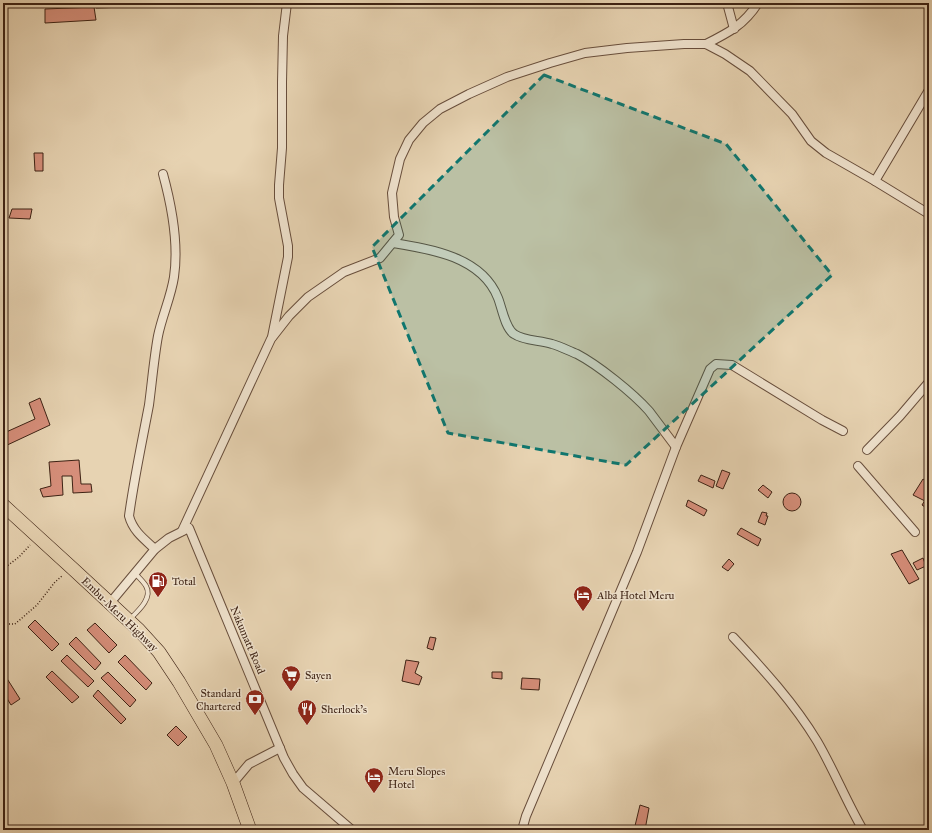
<svg xmlns="http://www.w3.org/2000/svg" width="932" height="833" viewBox="0 0 932 833" font-family="'IM FELL Great Primer',serif">
<style>
.building{fill:#d68e7a;stroke:#3d2214}
.lines{fill:none;stroke-linecap:round;stroke-linejoin:round}
.service-casing{stroke:#684e3c;stroke-width:5.5}
.minor-casing{stroke:#684e3c;stroke-width:10}
.trunk-casing{stroke:#3d2214;stroke-width:14}
.path{stroke:#3d2214;stroke-width:1.5;stroke-dasharray:1 2;stroke-linecap:butt}
.service{stroke:#efe2cd;stroke-width:4}
.minor{stroke:#efe2cd;stroke-width:8}
.trunk{stroke:#e7d3b2;stroke-width:13}
.marked{fill:#0f766e;fill-opacity:0.2;stroke:#0f766e;stroke-width:3;stroke-dasharray:8 5;stroke-linejoin:round}
.labels{text-anchor:middle;stroke-width:3;stroke-linejoin:round;paint-order:stroke}
.poi-label{font-size:11px;fill:#3d2214;stroke:#efe2cd;text-anchor:start}
.street-label{font-size:11px;fill:#3d2214;stroke:#efe2cd}
</style>
<rect width="100%" height="100%" fill="#e7d3b2"/>
<filter id="stains"><feTurbulence type="fractalNoise" baseFrequency=".005" numOctaves="4"/><feColorMatrix values="0 0 0 0 .2 0 0 0 0 .09 0 0 0 0 .02 0 0 0 .5 -.17"/></filter>
<radialGradient id="worn" r=".72"><stop offset=".6" stop-color="#630" stop-opacity="0"/><stop offset="1" stop-color="#630" stop-opacity=".3"/></radialGradient>
<g class="building">
<polygon points="94,3 126,3 127,7 96,8"/>
<polygon points="94,7 96,20 45,23 45,9"/>
<polygon points="34,153 43,153 43,171 35,171"/>
<polygon points="12,209 32,209 30,219 9,218"/>
<polygon points="40,398 50,425 3,447 3,431 4,433 35,419 29,403"/>
<polygon points="79,460 81,484 91,484 92,492 73,493 72,476 62,476 63,495 43,497 40,489 51,486 49,462"/>
<polygon points="722,470 730,473 723,489 716,486"/>
<polygon points="701,475 715,481 713,488 698,481"/>
<polygon points="923,479 929,483 929,494 925,501 913,495"/>
<polygon points="763,485 772,492 768,498 758,490"/>
<circle cx="792" cy="502" r="9"/>
<polygon points="927,497 929,499 928,509 922,505"/>
<polygon points="688,500 707,510 704,516 686,506"/>
<polygon points="762,512 767,513 766,516 768,516 765,525 758,522"/>
<polygon points="741,528 761,539 758,546 737,534"/>
<polygon points="902,550 919,579 909,584 891,554"/>
<polygon points="923,558 926,566 917,570 913,563"/>
<polygon points="729,559 734,564 728,571 722,567"/>
<polygon points="35,620 59,644 52,651 28,627"/>
<polygon points="95,623 117,645 109,653 87,630"/>
<polygon points="76,637 101,663 95,670 69,644"/>
<polygon points="430,637 436,638 433,650 427,648"/>
<polygon points="67,655 94,681 88,687 61,661"/>
<polygon points="125,655 152,683 146,690 118,662"/>
<polygon points="406,660 419,662 415,673 422,677 419,685 402,681"/>
<polygon points="52,671 79,697 72,703 46,677"/>
<polygon points="108,672 136,700 130,707 101,678"/>
<polygon points="492,672 502,672 502,679 492,678"/>
<polygon points="6,677 20,699 11,705 3,692 3,679"/>
<polygon points="522,678 540,679 539,690 521,689"/>
<polygon points="98,690 126,719 121,724 93,696"/>
<polygon points="176,726 187,737 178,746 167,735"/>
<polygon points="640,805 649,808 645,830 634,830"/>
</g>
<g class="lines">
<g class="service-casing">
<path id="service" d="M 130,619 C 138,611 153,598 146,586 C 143,581 138,577 135,573"/>
</g>
<g class="minor-casing">
<g id="minor">
<polyline points="727,3 734,29"/>
<path d="M 706,44 C 728,33 744,25 758,3"/>
<polyline points="875,181 929,90"/>
<path d="M 393,243 C 431,249 482,257 498,298 C 502,308 505,328 514,334 C 524,341 540,340 552,344 C 560,346 569,351 577,354 C 598,365 633,393 649,411 C 658,423 667,435 676,447"/>
<polyline points="272,337 288,257 288,246 279,198 279,185 282,148 282,82 283,36 287,3"/>
<polyline points="867,450 900,416 929,382"/>
<polyline points="858,466 915,532"/>
<polyline points="182,531 271,339 289,316 308,297 344,272 380,258 399,235 394,217 392,193 400,159 409,140 423,123 440,109 469,94 507,77 550,63 585,53 627,48 684,44 706,44 725,54 750,71 792,114 811,141 826,153 875,181 929,214"/>
<path d="M 155,549 C 144,539 133,531 129,516 C 134,479 142,442 149,405 C 152,382 154,358 158,336 C 162,316 171,297 174,277 C 179,243 172,207 163,174"/>
<polyline points="110,603 155,549 169,538 189,528 284,758 293,774 303,788 352,830"/>
<path d="M 733,637 C 763,669 794,703 817,741 C 834,770 846,801 863,830"/>
<polyline points="233,783 249,764 280,748"/>
<polyline points="522,830 526,816 637,552 676,447 710,369 716,364 732,365 822,420 843,431"/>
</g>
</g>
<g class="trunk-casing">
<polyline id="trunk" points="3,505 72,568 139,630 159,652 179,682 216,745 233,783 250,830"/>
</g>
<g class="path">
<polyline points="3,569 19,557 30,545"/>
<polyline points="3,624 15,624 37,605 55,582 63,575"/>
</g>
<use href="#service" class="service"/>
<use href="#minor" class="minor"/>
<use href="#trunk" class="trunk"/>
</g>
<path class="marked" d="M 544,75 L 726,144 L 832,275 L 626,465 L 448,433 L 372,247 Z"/>
<defs>
<g id="fuel-pin" transform="scale(1)"><path d="M0 17L-7.5 6A9.5 9.5 0 1 1 7.5 6Z" fill="#8f2418" stroke="#efe2cd"/><path d="M-5.5-6h7V0h2V4h1.3V-2.5L3-4.5l.8-.8L6-3V5H2.5V1h-1V6h-7ZM-4.2-4.7v3.2H.2V-4.7Z" fill="#fff"/></g>
<g id="hotel-pin" transform="scale(1)"><path d="M0 17L-7.5 6A9.5 9.5 0 1 1 7.5 6Z" fill="#8f2418" stroke="#efe2cd"/><path d="M-6-4.5h1.5V1H6V5H4.5V3h-9V5H-6ZM-4 0a1.8 1.8 0 1 1 3.6 0ZM.5 0V-2.5h3Q6-2.5 6 0Z" fill="#fff"/></g>
<g id="supermarket-pin" transform="scale(1)"><path d="M0 17L-7.5 6A9.5 9.5 0 1 1 7.5 6Z" fill="#8f2418" stroke="#efe2cd"/><path d="M-6-5.5h2.5l.6 2H6L4.5 2H-2.5L-4.4-4H-6ZM-1.5 3.2a1.3 1.3 0 1 0 .1 0ZM3 3.2a1.3 1.3 0 1 0 .1 0Z" fill="#fff"/></g>
<g id="bank-pin" transform="scale(1)"><path d="M0 17L-7.5 6A9.5 9.5 0 1 1 7.5 6Z" fill="#8f2418" stroke="#efe2cd"/><path d="M-6-4H6V4H-6ZM0-2.3a2.3 2.3 0 1 0 0 4.6a2.3 2.3 0 1 0 0-4.6Z" fill="#fff"/></g>
<g id="restaurant-pin" transform="scale(1)"><path d="M0 17L-7.5 6A9.5 9.5 0 1 1 7.5 6Z" fill="#8f2418" stroke="#efe2cd"/><path d="M-5-6h1v4h1v-4h1v4h1v-4h1v5L-1.5 .5V6h-2V.5L-5-1ZM5-6V6H3V1.5H1.5Q1.5-4 5-6Z" fill="#fff"/></g>
</defs>
<g fill-rule="evenodd">
<use href="#fuel-pin" x="158" y="581"/>
<use href="#hotel-pin" x="583" y="595"/>
<use href="#supermarket-pin" x="291" y="675"/>
<use href="#bank-pin" x="255" y="699"/>
<use href="#restaurant-pin" x="307" y="709"/>
<use href="#hotel-pin" x="374" y="777"/>
</g>
<g class="labels">
<g class="poi-label">
<text x="172" y="585">Total</text>
<text x="597" y="599">Alba Hotel Meru</text>
<text x="305" y="679">Sayen</text>
<text x="241" y="697" text-anchor="end">Standard<tspan x="241" dy="13">Chartered</tspan></text>
<text x="321" y="713">Sherlock's</text>
<text x="388" y="775">Meru Slopes<tspan x="388" dy="13">Hotel</tspan></text>
</g>
<g class="street-label">
<text transform="translate(120 614) rotate(44)" y="4">Embu-Meru Highway</text>
<text transform="translate(248 640) rotate(67)" y="4">Nakumatt Road</text>
</g>
</g>
<rect width="932" height="833" fill="none" stroke="#e7d3b2" stroke-width="16"/>
<rect x="4" y="4" width="924" height="825" fill="none" stroke="#3d2214" stroke-width="2"/>
<rect x="8" y="8" width="916" height="817" fill="none" stroke="#3d2214"/>
<rect width="100%" height="100%" filter="url(#stains)"/>
<rect width="100%" height="100%" fill="url(#worn)"/>
</svg>
